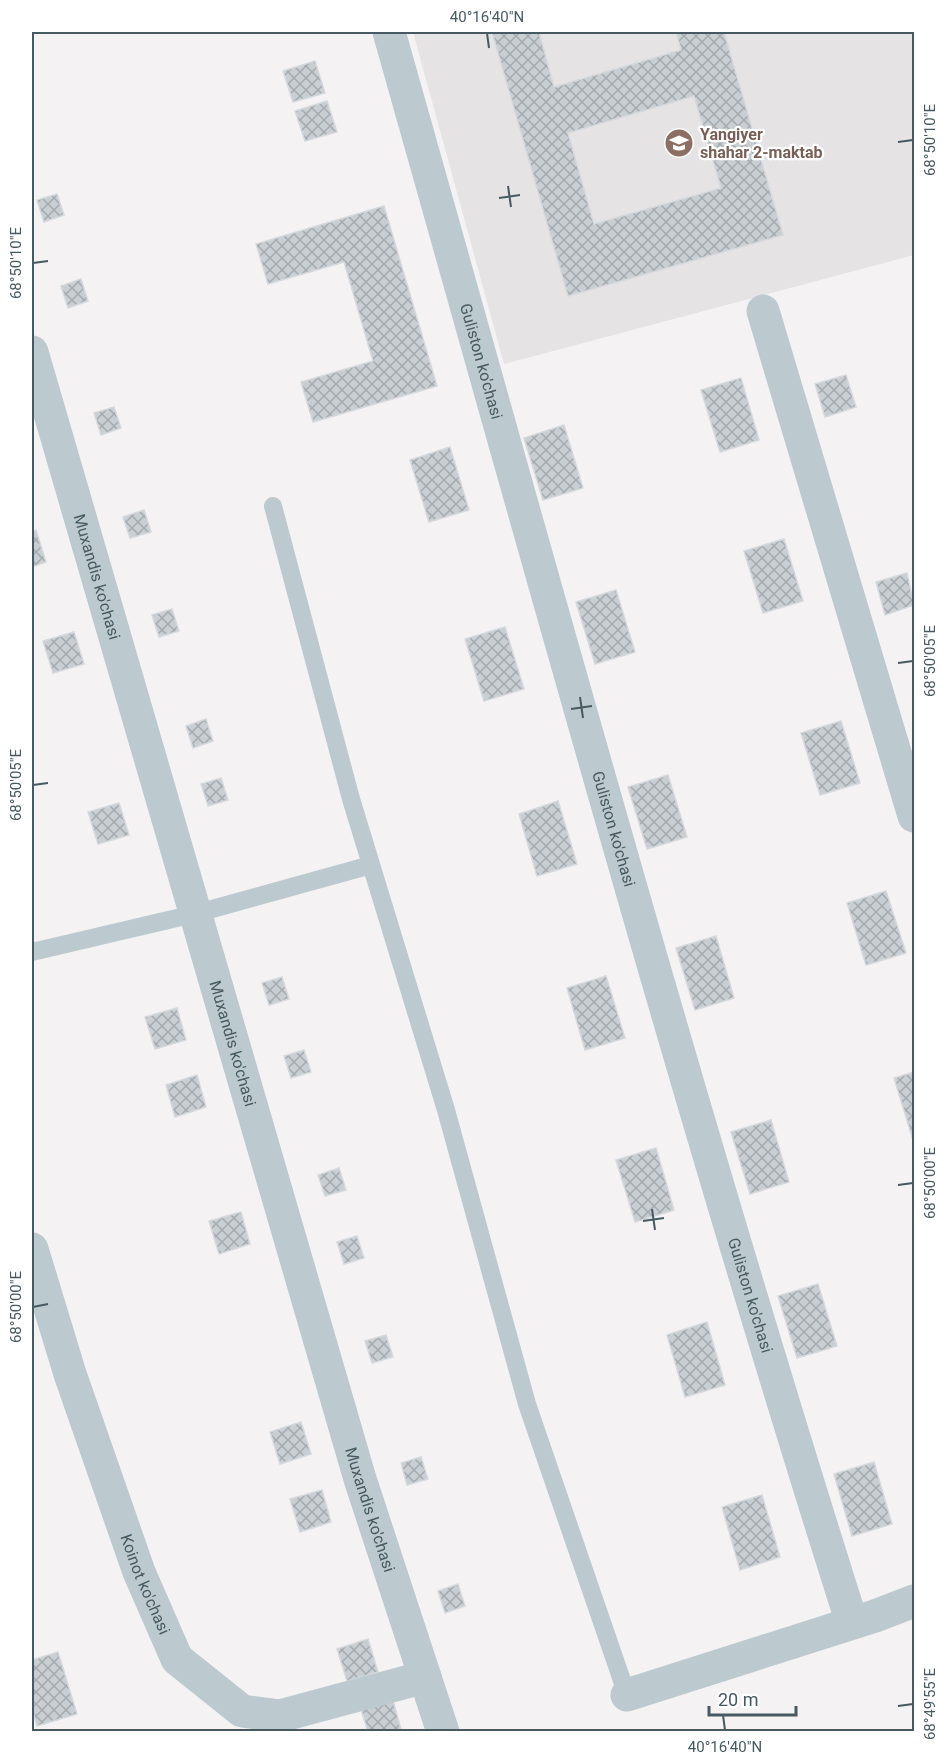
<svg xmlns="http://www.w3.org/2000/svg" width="946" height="1763" viewBox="0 0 946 1763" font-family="Roboto,sans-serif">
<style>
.education{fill:#e5e3e4}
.building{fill:url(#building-cross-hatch);stroke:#d5d9dd;stroke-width:1.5;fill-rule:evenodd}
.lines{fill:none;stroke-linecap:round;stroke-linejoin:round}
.service{stroke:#bccacf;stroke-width:18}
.minor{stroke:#bccacf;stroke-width:33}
.ticks{fill:none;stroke:#485a61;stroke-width:2}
.labels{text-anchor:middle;stroke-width:4.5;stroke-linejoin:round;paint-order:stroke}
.education-label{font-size:16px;font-weight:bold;fill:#785e54;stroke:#fff;text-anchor:start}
.street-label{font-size:16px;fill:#485a61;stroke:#fff}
.neatline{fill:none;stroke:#485a61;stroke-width:2}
.ticks-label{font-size:15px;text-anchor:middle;fill:#485a61}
</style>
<defs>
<pattern id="building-cross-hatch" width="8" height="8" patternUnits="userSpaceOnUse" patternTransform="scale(1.5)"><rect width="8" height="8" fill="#c8ced2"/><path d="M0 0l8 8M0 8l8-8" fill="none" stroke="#a4aaae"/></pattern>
</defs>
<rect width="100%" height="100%" fill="#f4f2f2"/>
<polygon class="education" points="413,32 914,32 914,255 504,364"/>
<g class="building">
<path d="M 492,32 L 539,32 L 554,87 L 681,50 L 676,32 L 724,32 L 783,235 L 568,296 ZM 694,96 L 721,188 L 594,224 L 568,133 Z"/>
<polygon points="315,61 325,93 293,102 283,71"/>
<polygon points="327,101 337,132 305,141 295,111"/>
<polygon points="57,194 64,215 44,222 37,200"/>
<polygon points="384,206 437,386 313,422 301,382 373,361 344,262 268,284 256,244"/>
<polygon points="81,279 88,301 68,308 61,286"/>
<polygon points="846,375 856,407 825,417 815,384"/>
<polygon points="741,378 759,440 720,452 701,390"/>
<polygon points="114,407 121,428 101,435 94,413"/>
<polygon points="564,425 583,488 543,500 524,438"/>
<polygon points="450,447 469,510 429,522 410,460"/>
<polygon points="144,510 151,532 130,538 123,517"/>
<polygon points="36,530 46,562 32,567 32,532"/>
<polygon points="784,539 803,601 763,613 744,551"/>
<polygon points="907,573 914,605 885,615 876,582"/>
<polygon points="616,590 635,652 595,664 576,602"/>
<polygon points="172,609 179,631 159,637 152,615"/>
<polygon points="505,627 524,689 484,701 465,639"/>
<polygon points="74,632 84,664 53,673 43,641"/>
<polygon points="206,719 213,741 193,748 186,726"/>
<polygon points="841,721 860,783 820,795 801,733"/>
<polygon points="668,775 687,837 647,849 628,787"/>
<polygon points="221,778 228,800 208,806 201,784"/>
<polygon points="558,801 577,864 537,876 519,814"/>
<polygon points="119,803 129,835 98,844 88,812"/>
<polygon points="886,891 906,953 866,965 847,903"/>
<polygon points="716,936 734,998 695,1010 676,948"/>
<polygon points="606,976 625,1038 585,1050 567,988"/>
<polygon points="282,977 289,999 269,1005 262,983"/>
<polygon points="177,1008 186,1040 155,1049 145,1017"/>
<polygon points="304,1050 311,1072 291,1078 284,1056"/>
<polygon points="914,1072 914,1140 913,1140 894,1078"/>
<polygon points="197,1075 206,1107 175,1117 166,1085"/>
<polygon points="771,1120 789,1182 750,1194 731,1132"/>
<polygon points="656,1148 674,1210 635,1222 616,1160"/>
<polygon points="339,1168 346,1190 325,1196 318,1175"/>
<polygon points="241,1212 250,1244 219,1254 209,1221"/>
<polygon points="357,1236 364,1258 344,1264 337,1242"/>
<polygon points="818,1284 837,1346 797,1358 778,1296"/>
<polygon points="707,1322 725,1385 685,1397 667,1335"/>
<polygon points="386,1335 393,1357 372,1363 365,1341"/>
<polygon points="301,1422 311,1454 280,1464 270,1432"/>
<polygon points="421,1457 428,1479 407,1485 401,1463"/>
<polygon points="874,1462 892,1524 852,1536 834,1474"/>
<polygon points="322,1490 331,1522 300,1532 290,1499"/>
<polygon points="762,1495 780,1557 740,1570 722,1507"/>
<polygon points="458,1584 465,1606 445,1613 438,1591"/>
<polygon points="368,1639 378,1672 347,1681 337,1649"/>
<polygon points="58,1652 77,1714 37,1726 32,1708 32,1660"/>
<polygon points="392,1697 401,1729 392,1732 368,1732 360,1706"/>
</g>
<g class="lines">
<g class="service">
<polyline points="273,506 351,799 446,1110 527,1404 627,1695"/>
<polyline points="32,952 194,914 371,865"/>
</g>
<g class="minor">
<path id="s1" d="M 389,32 C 539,562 685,1097 852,1623"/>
<polyline points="763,311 914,816"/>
<path id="s2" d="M 32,352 L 360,1479 L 443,1732"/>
<path id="s3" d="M 32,1249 L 70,1374 L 139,1572 L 177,1659 L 242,1711 L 280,1716 L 425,1677"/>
<polyline points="627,1695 875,1616 914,1601"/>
</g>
</g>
<path class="ticks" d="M 487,33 L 489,48M 898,142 L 913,140M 508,186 L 511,207M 499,198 L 520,195M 33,263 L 48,261M 898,663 L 913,661M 580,697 L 583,718M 571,709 L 592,706M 33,785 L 48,783M 898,1185 L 913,1183M 652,1209 L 655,1230M 643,1221 L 664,1218M 33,1307 L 48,1304M 898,1706 L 913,1704M 723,1715 L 725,1730"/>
<defs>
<g id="school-disc" transform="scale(1.5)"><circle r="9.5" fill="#8d6e63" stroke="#fff"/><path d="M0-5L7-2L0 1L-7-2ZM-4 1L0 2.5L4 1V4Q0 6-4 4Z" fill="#fff"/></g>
</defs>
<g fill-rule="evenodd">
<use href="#school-disc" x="679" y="143"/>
</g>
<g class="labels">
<g class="education-label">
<text x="700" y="140">Yangiyer<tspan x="700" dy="18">shahar 2-maktab</tspan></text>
</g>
<g class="street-label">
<text dy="6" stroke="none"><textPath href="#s1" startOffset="342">Guliston ko'chasi</textPath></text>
<text dy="6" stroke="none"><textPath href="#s2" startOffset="234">Muxandis ko'chasi</textPath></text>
<text dy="6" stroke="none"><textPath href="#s1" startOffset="828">Guliston ko'chasi</textPath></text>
<text dy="6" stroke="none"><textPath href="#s2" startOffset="720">Muxandis ko'chasi</textPath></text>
<text dy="6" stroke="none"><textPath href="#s1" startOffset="1314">Guliston ko'chasi</textPath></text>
<text dy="6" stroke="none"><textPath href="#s2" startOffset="1206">Muxandis ko'chasi</textPath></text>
<text dy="6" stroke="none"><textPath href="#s3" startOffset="354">Koinot ko'chasi</textPath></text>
</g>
</g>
<rect width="946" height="1763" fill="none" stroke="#ffffff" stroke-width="66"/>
<path d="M709 1706v9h87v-9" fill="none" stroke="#485a61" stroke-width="3"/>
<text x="718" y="1706" font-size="18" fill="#485a61" stroke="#ffffff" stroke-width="4.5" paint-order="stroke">20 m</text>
<rect x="33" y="33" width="880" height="1697" class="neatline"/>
<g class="ticks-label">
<text x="487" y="22">40°16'40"N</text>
<text transform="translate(930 140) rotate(-90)" y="5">68°50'10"E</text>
<text transform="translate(16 263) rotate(-90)" y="5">68°50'10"E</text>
<text transform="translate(930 661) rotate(-90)" y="5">68°50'05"E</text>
<text transform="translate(16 785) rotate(-90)" y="5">68°50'05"E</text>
<text transform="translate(930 1183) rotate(-90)" y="5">68°50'00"E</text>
<text transform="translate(16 1307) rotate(-90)" y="5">68°50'00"E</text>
<text transform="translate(930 1704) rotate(-90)" y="5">68°49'55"E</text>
<text x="725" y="1752">40°16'40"N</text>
</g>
</svg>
